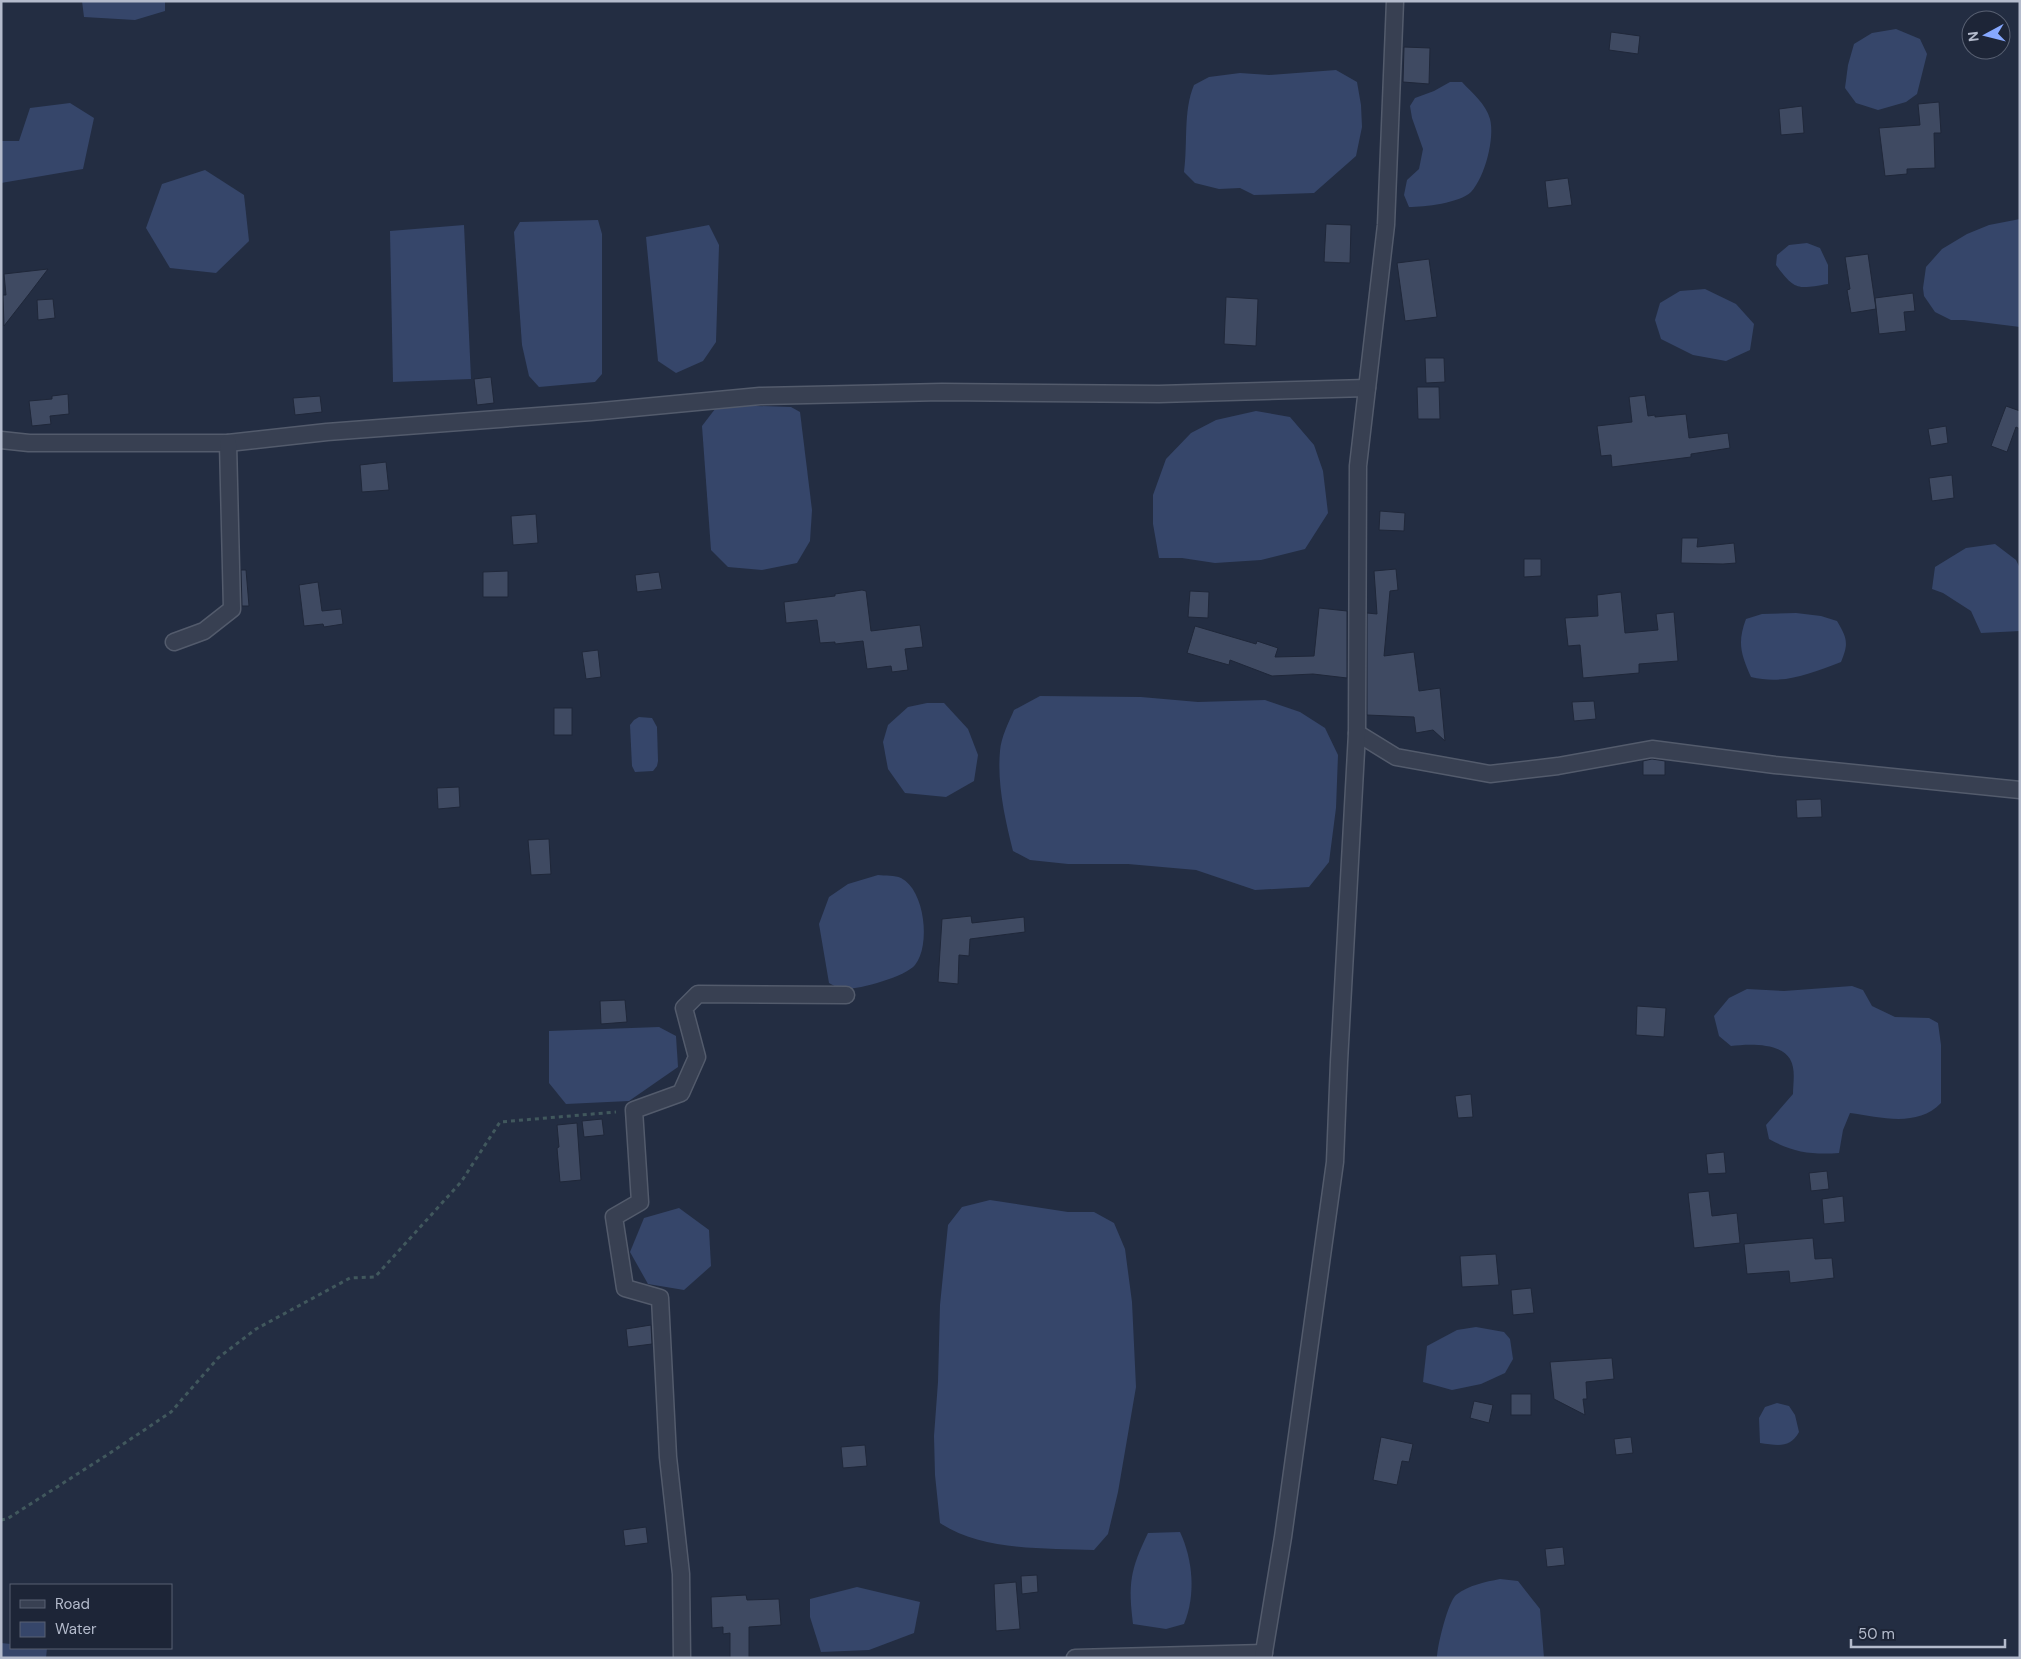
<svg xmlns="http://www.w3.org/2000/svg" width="2021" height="1659" viewBox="0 0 2021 1659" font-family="'DM Sans',sans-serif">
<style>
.water{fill:#36466a}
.building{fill:#3f4a62;stroke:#1f2739}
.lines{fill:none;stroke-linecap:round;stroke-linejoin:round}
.minor-casing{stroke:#535b6c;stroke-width:19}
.path{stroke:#41585d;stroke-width:3;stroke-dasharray:4 4;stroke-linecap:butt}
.minor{stroke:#384052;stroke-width:16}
</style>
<rect width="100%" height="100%" fill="#232d42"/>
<g class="water">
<polygon points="82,1 165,1 165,11 135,20 84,17"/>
<polygon points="1896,29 1920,39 1927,54 1917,94 1906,102 1878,110 1856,103 1845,88 1848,65 1854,44 1872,33"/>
<path d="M 1336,70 L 1357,82 L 1361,105 L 1362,127 L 1356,156 L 1314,193 L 1254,195 L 1240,188 L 1219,189 L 1195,183 L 1184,172 C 1188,143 1183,111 1194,85 L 1209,77 L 1240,73 L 1269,75 Z"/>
<path d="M 1450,82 L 1462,82 C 1472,93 1486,104 1490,119 C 1495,138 1485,177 1471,192 C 1460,203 1424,207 1409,207 L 1404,195 L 1407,180 L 1419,169 L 1423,149 L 1412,118 L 1410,106 L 1415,98 L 1434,91 Z"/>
<polygon points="70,103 94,118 83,169 1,183 1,141 19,141 30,108"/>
<polygon points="205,170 244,195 249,241 216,273 170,268 146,228 162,184"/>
<polygon points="2020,219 2020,327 1964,320 1951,320 1935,312 1924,296 1923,288 1926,267 1942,249 1967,234 1989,225"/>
<polygon points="598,220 602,234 602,374 595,382 539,387 529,376 522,345 514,232 520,222"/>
<polygon points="464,225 471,379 393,382 390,231"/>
<polygon points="709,225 719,245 716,342 703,361 676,373 658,361 646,237"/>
<path d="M 1807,243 L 1820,248 L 1828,265 L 1828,284 C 1798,289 1795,291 1776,265 L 1777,255 L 1789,245 Z"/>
<polygon points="1705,289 1736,304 1754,324 1750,350 1726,361 1693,355 1661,339 1655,320 1660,303 1680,291"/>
<polygon points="725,405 791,407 800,412 812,510 810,541 797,563 762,570 728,567 711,550 702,426 715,409"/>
<polygon points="1256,411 1290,417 1314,445 1323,471 1328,513 1305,549 1261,560 1215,563 1182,558 1159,558 1153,524 1153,495 1166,459 1191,433 1216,420"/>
<polygon points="1995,544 2016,560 2020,568 2020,631 1981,633 1971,611 1943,593 1932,589 1935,567 1966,548"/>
<path d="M 1796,613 L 1821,616 L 1837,621 C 1847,638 1849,643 1841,662 C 1809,674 1784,685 1751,677 C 1741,654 1737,643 1746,619 L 1762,614 Z"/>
<path d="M 1040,696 L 1141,697 L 1198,702 L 1265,700 L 1300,712 L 1325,728 L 1338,755 L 1336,808 L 1329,862 L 1309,887 L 1255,890 L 1196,870 L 1128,864 L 1068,864 L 1030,860 L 1013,851 C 1005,819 997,784 1000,751 C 1001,737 1009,722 1014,710 Z"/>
<polygon points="927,703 944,703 968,729 978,755 974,781 946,797 905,793 888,769 883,742 888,725 908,707"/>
<polygon points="639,717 652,718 657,727 658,761 657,766 653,771 635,772 632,766 630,725 634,720"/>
<path d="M 878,875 C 885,876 895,875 901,878 C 925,890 931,946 915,965 C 905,977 858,990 843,989 C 838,988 833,985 829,983 L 819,924 L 829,897 L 848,884 Z"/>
<path d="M 1852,986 L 1863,990 L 1872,1006 L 1895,1017 L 1929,1018 L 1938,1023 L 1941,1045 L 1941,1103 C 1917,1128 1880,1117 1850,1113 L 1843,1130 L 1839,1153 C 1812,1155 1792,1152 1769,1139 L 1766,1125 L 1793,1094 C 1793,1083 1796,1069 1790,1059 C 1780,1042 1747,1044 1731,1046 L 1719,1036 L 1714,1016 L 1729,998 L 1747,989 L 1784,991 Z"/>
<polygon points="659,1027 676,1036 678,1067 629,1101 566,1104 549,1083 549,1031"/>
<path d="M 990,1200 L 1068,1212 L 1094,1212 L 1114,1223 L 1125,1249 L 1132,1302 L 1136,1387 L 1118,1492 L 1108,1534 L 1094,1550 C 1045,1548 981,1551 940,1523 L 935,1475 L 934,1436 L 938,1382 L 940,1305 L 948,1225 L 962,1207 Z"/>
<polygon points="679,1208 709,1230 711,1266 684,1290 648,1284 630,1252 644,1218"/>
<polygon points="1476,1327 1504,1332 1510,1339 1513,1359 1505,1373 1481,1384 1452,1390 1423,1382 1427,1346 1457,1330"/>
<path d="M 1777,1403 L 1789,1406 L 1795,1415 L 1799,1432 C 1790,1449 1777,1445 1760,1443 L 1759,1418 L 1765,1407 Z"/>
<path d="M 1180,1532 C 1193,1560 1196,1595 1184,1624 L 1166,1629 L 1133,1624 C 1128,1584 1130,1570 1148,1533 Z"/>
<path d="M 1500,1579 L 1518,1581 L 1540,1609 L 1544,1658 L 1437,1658 C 1437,1646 1448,1602 1456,1595 C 1469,1585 1485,1582 1500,1579 Z"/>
<polygon points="857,1587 920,1602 914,1633 869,1650 821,1652 810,1617 810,1599"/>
<polygon points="1,1643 11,1644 11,1648 47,1648 46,1658 1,1658"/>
</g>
<g class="building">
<polygon points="1611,32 1640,36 1638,54 1609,50"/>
<polygon points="1404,47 1430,48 1429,84 1403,82"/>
<polygon points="1939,102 1941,133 1934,133 1935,168 1907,169 1907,174 1885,176 1879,128 1920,125 1918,104"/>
<polygon points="1802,106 1804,133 1781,135 1779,109"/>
<polygon points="1568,178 1572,205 1548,208 1545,181"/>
<polygon points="1326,224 1351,225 1350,263 1324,262"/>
<polygon points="1868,254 1876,309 1851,313 1847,290 1850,289 1845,257"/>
<polygon points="1429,259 1437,317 1405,321 1397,263"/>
<polygon points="48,269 29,294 4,326 3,295 6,295 4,274"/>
<polygon points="1913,293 1915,311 1904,312 1906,331 1879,334 1875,298"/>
<polygon points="1226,297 1258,299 1256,346 1224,344"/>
<polygon points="53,299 55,318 38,320 37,300"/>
<polygon points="1425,358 1444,358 1445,382 1426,383"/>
<polygon points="491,377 494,403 477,405 474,379"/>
<polygon points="1417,387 1439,387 1440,419 1418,419"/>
<polygon points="68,394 69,414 50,416 51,424 32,426 29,401 52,399 52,396"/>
<polygon points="1645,395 1648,416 1655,415 1655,417 1686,414 1689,438 1728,433 1730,448 1691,454 1691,457 1612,467 1611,455 1601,456 1597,426 1632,422 1629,397"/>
<polygon points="320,396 322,412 295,415 293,398"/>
<polygon points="2006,406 2020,411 2020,429 2016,427 2007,452 1991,446"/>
<polygon points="1946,426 1948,443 1931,446 1928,429"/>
<polygon points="386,462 389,490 362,492 360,465"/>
<polygon points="1952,475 1954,498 1932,501 1929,478"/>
<polygon points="1380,511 1405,513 1404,531 1379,530"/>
<polygon points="536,514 538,543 513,545 511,516"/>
<polygon points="1682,538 1698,538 1697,547 1734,543 1736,563 1723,564 1681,563"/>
<polygon points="1524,559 1541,559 1541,576 1524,577"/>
<polygon points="1396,569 1398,590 1390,591 1384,656 1414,652 1419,691 1440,688 1445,741 1433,730 1416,733 1414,717 1367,715 1367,613 1377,614 1374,571"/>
<polygon points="241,570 246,570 249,606 242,606"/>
<polygon points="508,571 508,597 483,597 483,572"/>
<polygon points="659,572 662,589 637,592 635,575"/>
<polygon points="318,582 322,611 341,609 343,624 324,627 323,624 304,626 299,585"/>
<polygon points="862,590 866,591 871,631 920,625 923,647 905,649 908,670 892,672 891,666 867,669 863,641 835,644 835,642 820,643 817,620 786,623 784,602 835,596 835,594"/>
<polygon points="1190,591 1209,592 1208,618 1188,617"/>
<polygon points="1621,592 1625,633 1658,630 1656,614 1674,612 1678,661 1639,664 1639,673 1583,678 1580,645 1568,646 1565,618 1598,616 1597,595"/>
<polygon points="1319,608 1347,611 1347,678 1313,674 1272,676 1230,660 1229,665 1187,653 1195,626 1256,644 1257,641 1278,648 1275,657 1314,656"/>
<polygon points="598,650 601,677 586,679 582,652"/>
<polygon points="1594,701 1596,719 1574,721 1572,702"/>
<rect x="554" y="708" width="18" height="27"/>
<polygon points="1652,759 1665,761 1665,775 1643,775 1643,761"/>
<polygon points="459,787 460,807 438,809 437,788"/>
<polygon points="1821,799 1822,817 1797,818 1796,800"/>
<polygon points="549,839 551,874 531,875 528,840"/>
<polygon points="971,916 972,923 1024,917 1025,932 970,939 969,956 959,955 958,984 938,982 942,919"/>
<polygon points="625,1000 627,1022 601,1024 600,1001"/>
<polygon points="1637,1006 1666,1008 1664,1037 1636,1035"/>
<polygon points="1471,1094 1473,1117 1458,1118 1455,1096"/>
<polygon points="602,1119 604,1135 584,1137 582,1121"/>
<polygon points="577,1123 581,1180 560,1182 557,1148 559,1147 557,1125"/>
<polygon points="1724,1152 1726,1173 1708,1174 1706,1154"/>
<polygon points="1827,1171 1829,1189 1811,1191 1809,1173"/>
<polygon points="1709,1191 1712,1216 1737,1213 1740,1243 1694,1248 1688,1193"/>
<polygon points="1843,1196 1845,1222 1824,1224 1822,1199"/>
<polygon points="1813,1238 1815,1259 1832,1258 1834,1278 1790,1283 1789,1271 1747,1274 1744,1244"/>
<polygon points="1496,1254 1499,1285 1462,1287 1460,1256"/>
<polygon points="1531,1288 1534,1313 1513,1315 1511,1290"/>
<polygon points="651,1325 652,1344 628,1347 626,1329"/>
<polygon points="1612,1358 1614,1379 1586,1382 1587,1399 1583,1399 1585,1415 1554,1399 1550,1362"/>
<rect x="1511" y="1394" width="20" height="21"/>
<polygon points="1474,1401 1493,1405 1489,1423 1470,1418"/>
<polygon points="1381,1437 1413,1444 1409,1462 1402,1461 1397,1485 1373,1480"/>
<polygon points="1631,1437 1633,1453 1616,1455 1614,1439"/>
<polygon points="865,1445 867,1466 843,1468 841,1447"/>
<polygon points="646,1527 648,1543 625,1546 623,1530"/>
<polygon points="1563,1547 1565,1565 1547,1567 1545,1549"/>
<polygon points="1037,1575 1038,1592 1022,1594 1021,1576"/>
<polygon points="1016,1582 1020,1629 996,1631 994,1584"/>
<polygon points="746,1595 747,1600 779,1599 781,1625 749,1627 749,1658 730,1658 730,1633 723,1634 723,1627 712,1628 711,1597"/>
</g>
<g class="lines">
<g class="minor-casing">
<g id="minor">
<polyline points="1,440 29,443 228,443 327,432 591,412 760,396 942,392 1159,394 1367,388"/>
<polyline points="174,642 204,631 232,609 228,443"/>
<polyline points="1357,733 1396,757 1490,774 1558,766 1652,749 1775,765 2020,790"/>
<polyline points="682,1658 681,1574 668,1457 660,1298 625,1288 614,1217 640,1202 634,1110 681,1093 697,1057 684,1008 698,994 846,995"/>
<polyline points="1075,1658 1264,1653"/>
<polyline points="1263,1658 1283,1537 1335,1162 1339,1062 1357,733 1358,466 1386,225 1395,1"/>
</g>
</g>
<polyline class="path" points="1,1520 7,1519 107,1455 171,1412 218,1358 256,1329 350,1278 375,1277 461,1182 500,1122 616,1112"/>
<use href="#minor" class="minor"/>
</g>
<rect width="2021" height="1659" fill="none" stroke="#b4bbcc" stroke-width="5"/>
<rect x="10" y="1584" width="162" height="65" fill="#1d2537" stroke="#596173"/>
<rect x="20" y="1600" width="25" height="8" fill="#384052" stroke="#596173"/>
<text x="55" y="1609" font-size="15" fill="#b4bbcc">Road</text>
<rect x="20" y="1622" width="25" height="15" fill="#36466a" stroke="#596173"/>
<text x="55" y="1634" font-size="15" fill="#b4bbcc">Water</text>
<g transform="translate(1986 35) rotate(263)"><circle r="24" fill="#1d2537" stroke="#596173"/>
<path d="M0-4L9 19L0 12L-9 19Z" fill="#86a8ff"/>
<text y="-8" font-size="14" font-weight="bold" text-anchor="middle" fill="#b4bbcc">N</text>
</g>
<path d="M1851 1639v8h154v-8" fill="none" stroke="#b4bbcc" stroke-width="2.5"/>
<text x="1858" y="1639" font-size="15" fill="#b4bbcc" stroke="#1d2537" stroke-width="4" paint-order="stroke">50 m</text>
</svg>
